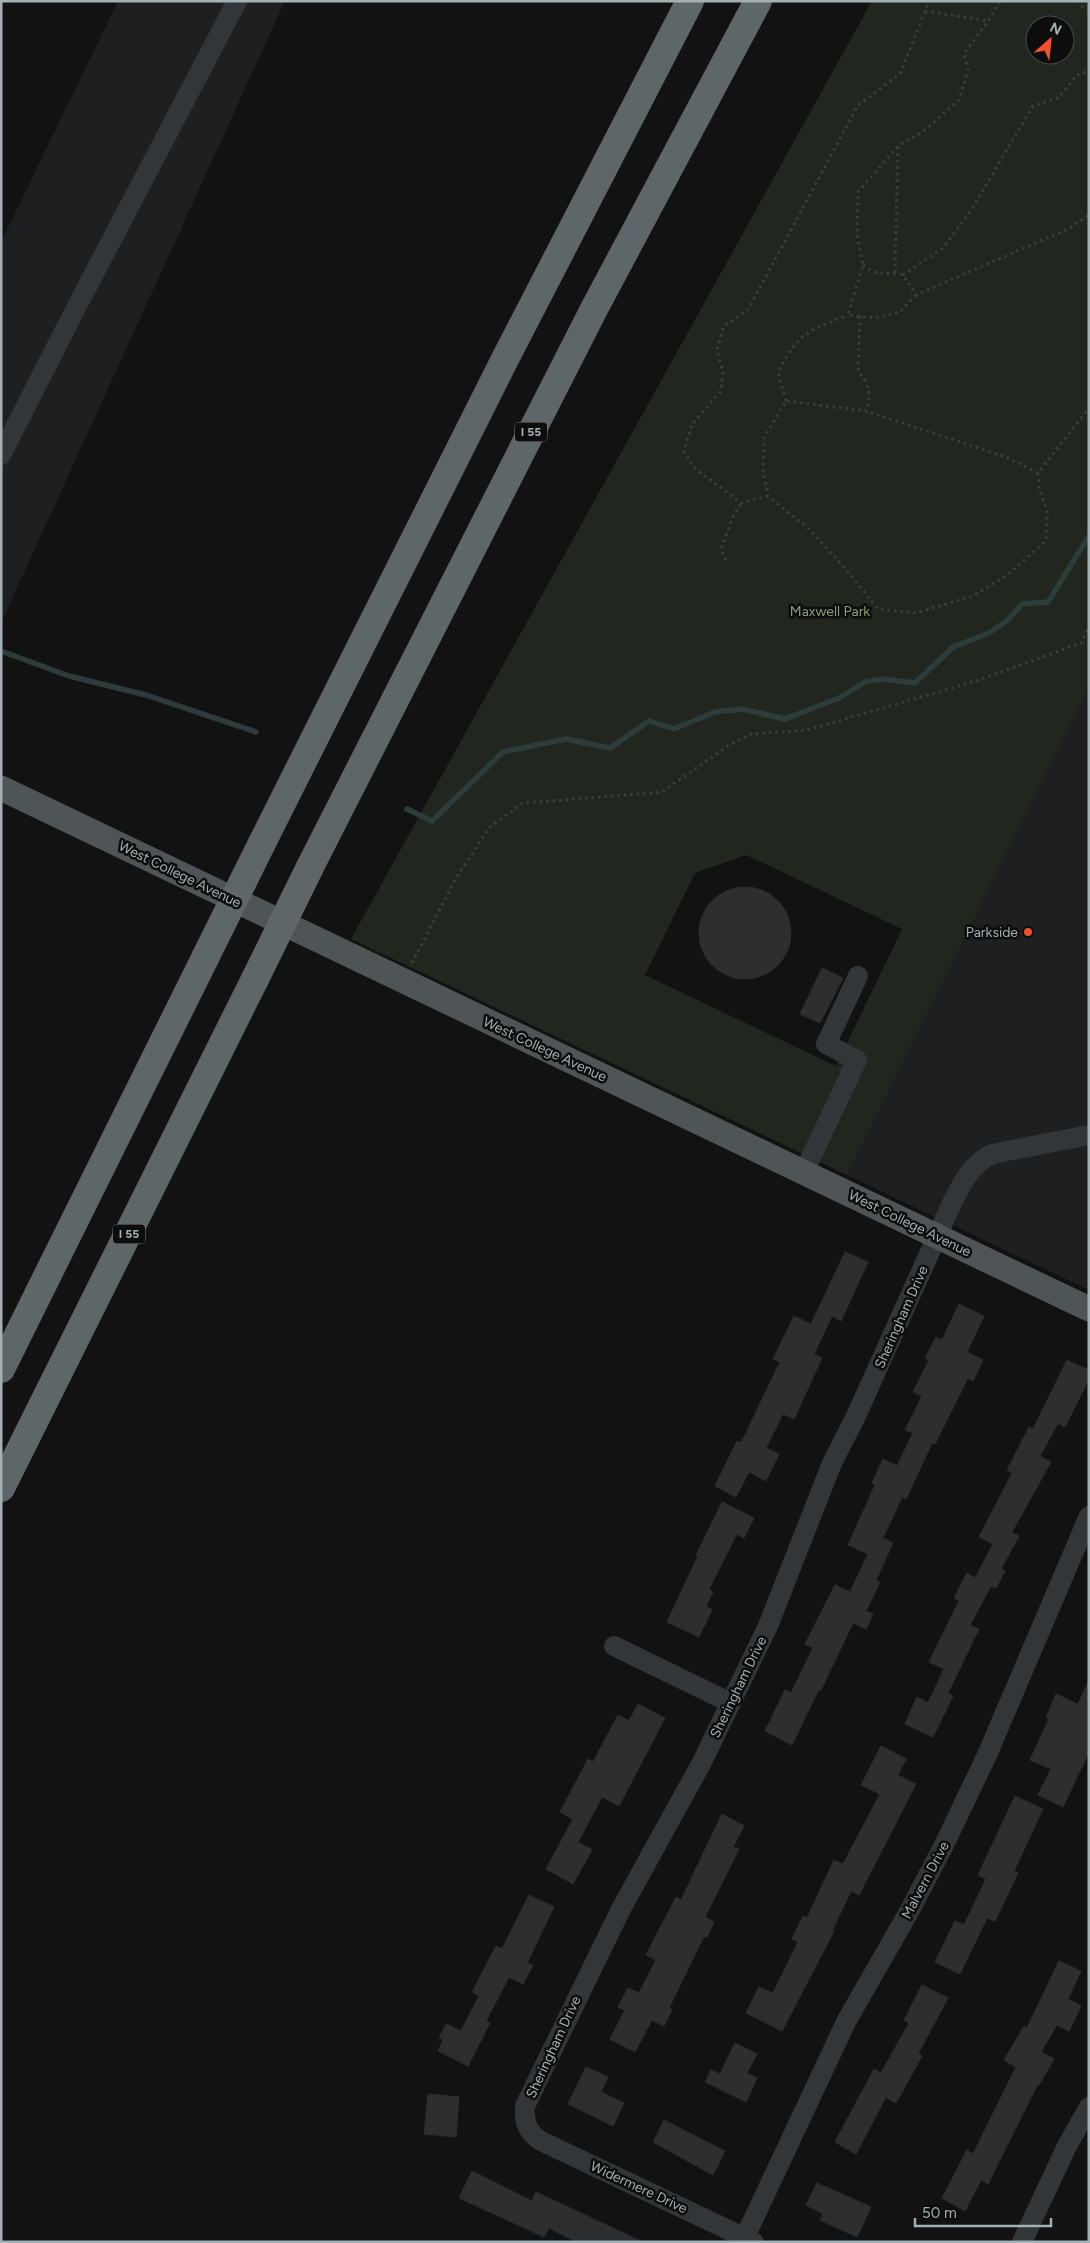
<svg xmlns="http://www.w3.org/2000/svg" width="1090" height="2243" viewBox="0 0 1090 2243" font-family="Figtree,sans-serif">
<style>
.built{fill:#1e1f20}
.green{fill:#21261e;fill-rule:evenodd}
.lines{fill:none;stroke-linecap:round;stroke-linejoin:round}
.stream{stroke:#2b3c3b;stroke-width:5.5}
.building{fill:#2d2e2f;stroke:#2c2d2f}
.path{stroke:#393e3f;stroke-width:3;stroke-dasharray:2.5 4;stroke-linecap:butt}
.minor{stroke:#333638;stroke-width:20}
.major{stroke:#4f5557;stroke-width:25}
.highway{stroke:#5f6669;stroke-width:28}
.highway-bridge{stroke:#5f6669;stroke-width:28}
.poi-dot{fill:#f3502a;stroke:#0d0d0e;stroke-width:2}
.labels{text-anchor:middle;stroke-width:5;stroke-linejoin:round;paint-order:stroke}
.shield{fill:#0d0d0e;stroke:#767f82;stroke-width:1}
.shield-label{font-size:12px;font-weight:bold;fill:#a3b0b4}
.park-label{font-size:14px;fill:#899f79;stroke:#0d0d0e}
.street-label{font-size:14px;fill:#a3b0b4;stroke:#0d0d0e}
.poi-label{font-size:14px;fill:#a3b0b4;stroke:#0d0d0e;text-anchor:end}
</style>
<rect width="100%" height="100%" fill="#121213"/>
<g class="built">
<polygon points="118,1 285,1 1,623 1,242"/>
<polygon points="1089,688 1089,1290 847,1175"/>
</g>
<path class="green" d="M 872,1 L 1089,1 L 1089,688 L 847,1175 L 351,939 ZM 1035,25 L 1065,25 L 1065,55 L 1035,55 ZM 746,855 L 902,929 L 836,1066 L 645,975 L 695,873 Z"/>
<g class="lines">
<g class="stream">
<polyline points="1,651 69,676 146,695 256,732"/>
<polyline points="407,809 432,821 503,752 566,739 610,748 649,721 674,729 715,712 742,709 785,719 839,698 865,682 883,679 915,683 953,647 989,633 1008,620 1022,604 1048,602 1089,536"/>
</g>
</g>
<g class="building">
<circle cx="745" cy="933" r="46"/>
<polygon points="822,968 843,978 820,1023 800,1014"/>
<polygon points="845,1252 868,1262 841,1321 832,1316 814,1354 822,1358 794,1419 783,1414 766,1448 779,1454 766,1481 749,1472 736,1497 715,1486 737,1441 741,1443 780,1362 773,1359 794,1316 811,1324"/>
<polygon points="959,1304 984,1316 967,1352 983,1360 973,1381 968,1378 935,1444 932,1443 906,1499 902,1497 883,1538 893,1543 876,1580 880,1582 866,1611 873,1614 866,1629 853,1623 821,1690 819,1689 792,1745 765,1731 785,1690 791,1693 813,1648 805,1644 835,1585 850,1592 868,1554 848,1545 875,1485 872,1483 883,1459 897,1466 913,1433 905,1430 922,1396 913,1392 929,1360 925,1358 936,1337 942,1340"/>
<polygon points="1067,1360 1089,1370 1089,1379 1065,1427 1058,1423 1040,1456 1051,1462 1012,1532 1019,1536 1001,1569 1005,1571 996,1588 991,1586 970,1625 979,1629 948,1693 953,1696 933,1737 905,1724 917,1697 928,1703 944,1669 929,1662 959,1601 954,1598 967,1573 975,1578 993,1544 979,1537 1012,1473 1007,1470 1029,1427 1033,1429"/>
<polygon points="722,1502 754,1518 744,1538 737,1534 709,1589 713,1592 706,1606 712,1610 699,1637 667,1622 698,1556 696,1555"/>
<polygon points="1089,1680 1089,1752 1063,1807 1038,1795 1051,1769 1030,1760 1049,1719 1046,1718 1056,1694 1078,1704"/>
<polygon points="638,1704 665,1718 619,1806 602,1797 578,1842 592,1850 573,1884 546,1869 573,1819 560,1812 588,1759 593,1762 618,1715 629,1721"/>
<polygon points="881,1746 906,1759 898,1775 916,1784 859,1895 851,1891 832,1931 834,1931 782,2031 746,2013 759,1987 773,1993 798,1942 792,1939 803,1916 807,1918 834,1860 843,1864 880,1794 861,1785"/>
<polygon points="1015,1796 1043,1809 1014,1871 1018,1873 995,1921 987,1918 960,1974 935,1962 955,1921 964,1925 986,1879 978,1875"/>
<polygon points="722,1814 744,1826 733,1847 739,1849 705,1917 714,1922 707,1937 704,1936 669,2008 672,2010 664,2026 652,2020 635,2052 610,2039 625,2010 618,2007 628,1988 639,1993 656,1960 646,1955 676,1897 681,1900"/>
<polygon points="529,1895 554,1907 527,1963 533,1965 523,1984 509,1977 486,2021 490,2023 468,2066 438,2051 443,2040 439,2038 446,2024 461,2031 479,1996 472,1992 496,1946 502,1949"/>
<polygon points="1059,1961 1081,1971 1068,1999 1081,2006 1069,2031 1057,2025 1041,2052 1054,2059 1039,2085 1038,2084 988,2184 981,2180 965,2211 942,2198 967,2150 973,2154 1016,2067 1004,2060 1024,2026 1027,2028"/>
<polygon points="922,1985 948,1998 918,2054 922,2056 896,2103 886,2097 856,2154 835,2142 874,2069 881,2073 909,2023 904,2020"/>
<polygon points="735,2043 757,2054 747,2073 757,2078 746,2102 705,2082 711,2070 720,2074"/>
<polygon points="586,2067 608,2077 601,2092 624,2103 613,2126 568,2104"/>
<polygon points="428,2094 459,2097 456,2137 424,2134"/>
<polygon points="664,2120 725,2151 713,2175 653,2142"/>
<polygon points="472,2171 532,2201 536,2192 643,2242 577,2242 549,2228 544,2237 459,2198"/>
<polygon points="817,2183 871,2207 857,2237 820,2220 823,2214 806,2205"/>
</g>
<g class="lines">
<g class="path">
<polyline points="1077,1 1089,12"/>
<polyline points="925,11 988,21"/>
<path d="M 863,265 C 879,278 885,271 903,275 L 916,295 L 1070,228 L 1089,215"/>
<polyline points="895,273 898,146"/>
<polyline points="903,275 943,248 970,212 1033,106 1058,98 1077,75 1089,71"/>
<polyline points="916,295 900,312 874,318 848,315 863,265 857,234 858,192 898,146 924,131 959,100 968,70 964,54 988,21 1000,1"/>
<path d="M 860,316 L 858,371 C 869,385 872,393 866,411"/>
<path d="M 786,401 L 778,372 C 800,331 807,332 848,315"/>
<polyline points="1038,473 1006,457 866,411 786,401 764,438 763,469 768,496 809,529 844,567 878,609 916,613 973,596 1007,575 1046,541 1047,511 1039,488 1038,473 1089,408"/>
<polyline points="768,496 741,503 693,467 684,451 692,424 721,391 723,372 717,350 724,326 748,310 858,105 900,74 929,1"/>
<polyline points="726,560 721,549 732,519 741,503"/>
<polyline points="412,963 456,878 490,827 523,803 662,792 728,746 750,734 807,730 976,681 1081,643 1089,627"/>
</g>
<g class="minor">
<polyline points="1,455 77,306 237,1"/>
<polyline points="804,1172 857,1060 826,1044 858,976"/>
<polyline points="614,1646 731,1703"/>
<polyline points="745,2237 847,2020 910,1910 944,1845 987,1755 1089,1516"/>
<path d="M 754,2242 L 541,2141 C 527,2132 524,2122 525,2106 L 621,1909 L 701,1764 L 768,1626 L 832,1463 L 856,1416 L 952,1203 C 963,1182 970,1165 992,1154 L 1089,1135"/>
<polyline points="1022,2242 1067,2146 1089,2107"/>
</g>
<polyline class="major" points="1,788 1089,1309"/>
<g class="highway">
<polyline points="262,843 505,359 690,1"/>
<polyline points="310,867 594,309 758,1"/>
<polyline points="1,1369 205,958"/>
<polyline points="1,1488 255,979"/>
</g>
<g class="highway-bridge">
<polyline points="205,958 262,843"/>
<polyline points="255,979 310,867"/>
</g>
</g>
<circle class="poi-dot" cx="1028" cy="932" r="5"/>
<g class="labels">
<g class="shield">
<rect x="515" y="422.5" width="32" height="19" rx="4"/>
<rect x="113" y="1224.5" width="32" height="19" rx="4"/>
</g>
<g class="shield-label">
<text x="531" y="436">I 55</text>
<text x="129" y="1238">I 55</text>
</g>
<g class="park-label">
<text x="830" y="616">Maxwell Park</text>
</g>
<g class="street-label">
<text transform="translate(180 874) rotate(26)" y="5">West College Avenue</text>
<text transform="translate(545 1049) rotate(25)" y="5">West College Avenue</text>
<text transform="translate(910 1223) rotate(26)" y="5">West College Avenue</text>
<text transform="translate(901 1317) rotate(-66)" y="5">Sheringham Drive</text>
<text transform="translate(738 1687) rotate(-64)" y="5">Sheringham Drive</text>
<text transform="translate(925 1880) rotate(-62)" y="5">Malvern Drive</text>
<text transform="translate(553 2047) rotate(-65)" y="5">Sheringham Drive</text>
<text transform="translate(639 2187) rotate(25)" y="5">Widermere Drive</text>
</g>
<g class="poi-label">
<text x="1018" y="937">Parkside</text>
</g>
</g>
<rect width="1090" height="2243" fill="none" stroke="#a3b0b4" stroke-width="5"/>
<g transform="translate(1050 40) rotate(27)"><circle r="24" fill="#0d0d0e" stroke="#494e50"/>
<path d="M0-4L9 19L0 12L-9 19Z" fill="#f3502a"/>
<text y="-8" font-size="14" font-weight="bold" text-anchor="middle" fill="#a3b0b4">N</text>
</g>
<path d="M915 2218v8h136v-8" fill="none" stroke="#a3b0b4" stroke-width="2.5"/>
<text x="922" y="2218" font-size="15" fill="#a3b0b4" stroke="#0d0d0e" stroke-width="4" paint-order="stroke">50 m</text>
</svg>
